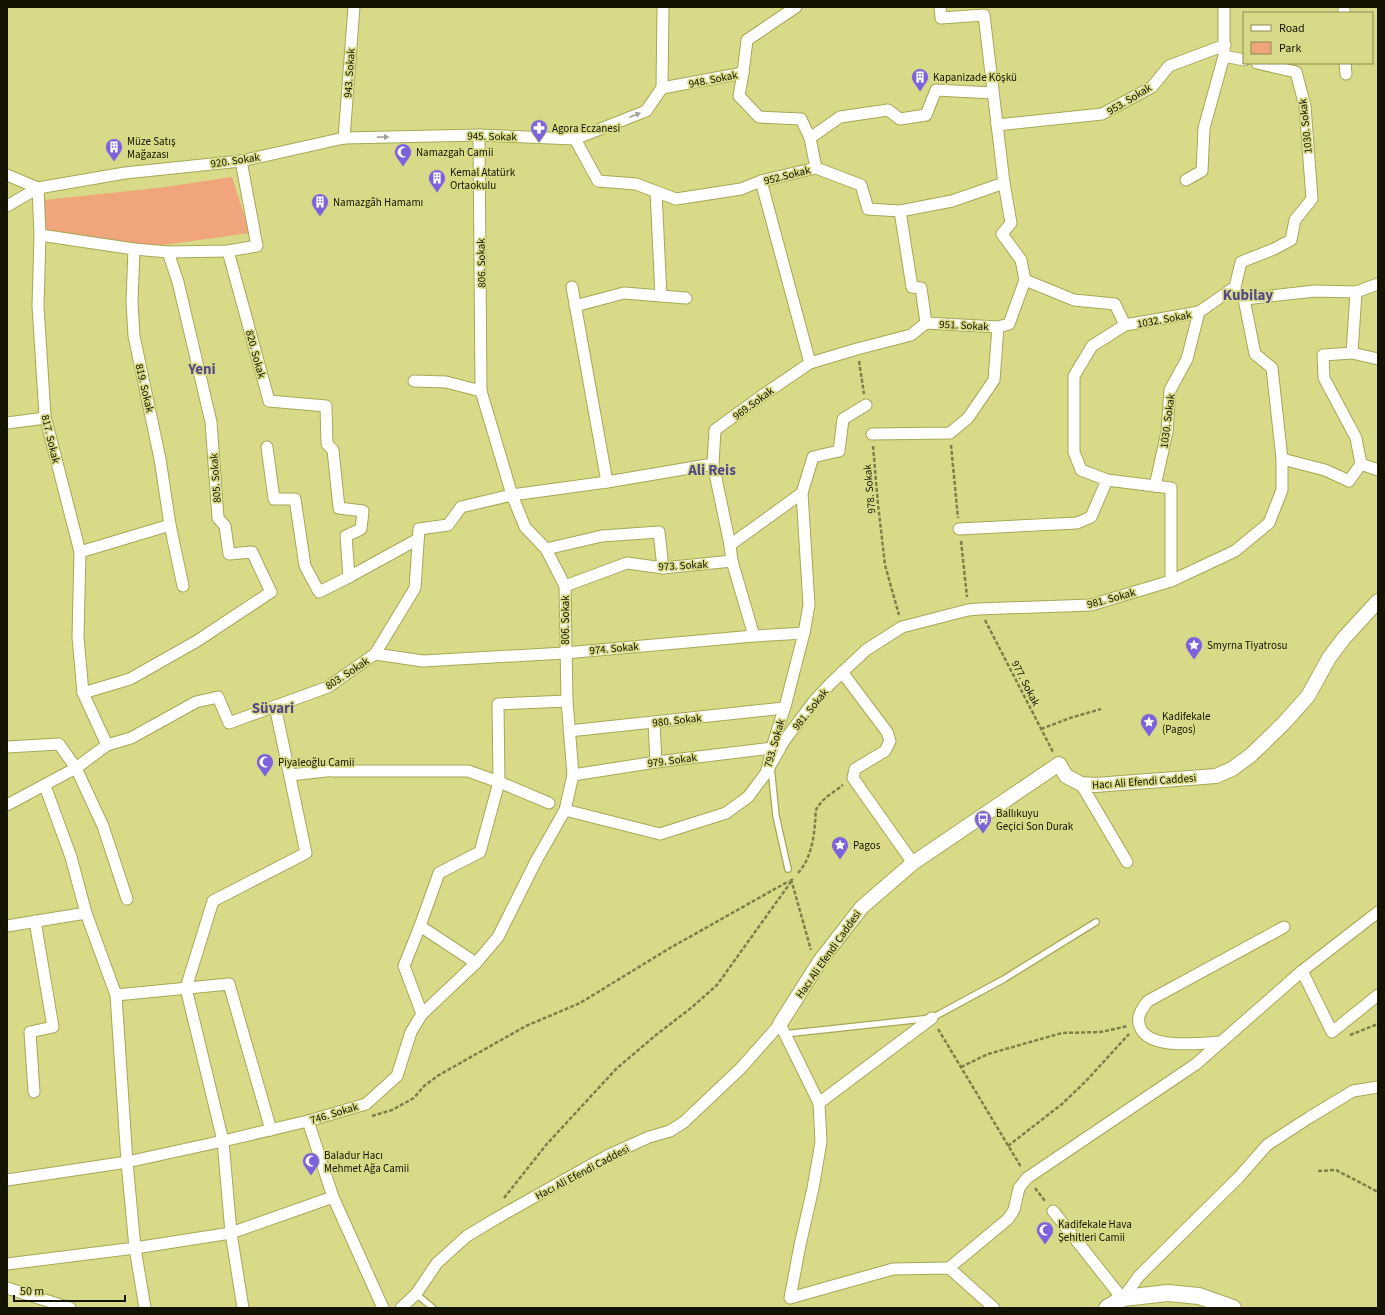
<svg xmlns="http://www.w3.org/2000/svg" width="1385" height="1315" viewBox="0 0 1385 1315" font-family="'Source Sans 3',sans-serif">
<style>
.green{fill:#f0a57c}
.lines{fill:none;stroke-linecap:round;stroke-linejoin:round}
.service-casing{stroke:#a7a856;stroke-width:8}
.minor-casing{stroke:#a7a856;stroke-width:13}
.tertiary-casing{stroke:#a7a856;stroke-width:16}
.secondary-casing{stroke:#a7a856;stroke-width:18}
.path{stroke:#7f7f49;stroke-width:2.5;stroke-dasharray:4 2;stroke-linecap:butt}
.service{stroke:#fff;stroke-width:5.5}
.minor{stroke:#fff;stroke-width:11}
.tertiary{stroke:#fff;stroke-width:14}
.secondary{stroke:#fff;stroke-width:16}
.oneway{fill:#a1a199}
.labels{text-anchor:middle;stroke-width:3.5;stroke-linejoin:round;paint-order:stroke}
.street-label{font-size:11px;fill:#141300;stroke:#d9da87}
.poi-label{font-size:11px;fill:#141300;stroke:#d9da87;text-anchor:start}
.district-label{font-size:15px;font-weight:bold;fill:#544a89;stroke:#d9da87}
</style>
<rect width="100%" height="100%" fill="#d9da87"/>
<polygon class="green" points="232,177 250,233 141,248 41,234 44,200 158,188"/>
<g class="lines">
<g class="service-casing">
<g id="service">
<polyline points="771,767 776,816 788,869"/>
<polyline points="784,1034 932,1018 1004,979 1096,922"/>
<polyline points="416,1294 433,1308"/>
</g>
</g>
<g class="minor-casing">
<g id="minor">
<polyline points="1224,7 1224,56 1244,60"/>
<polyline points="1344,7 1344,13"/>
<polyline points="1345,63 1346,74"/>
<polyline points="743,73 739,96 759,117 801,119 810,138 816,168"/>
<polyline points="662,88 743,73 747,40 796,7"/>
<polyline points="997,125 1102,114 1152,87 1169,66 1225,45"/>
<polyline points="344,138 354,7"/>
<polyline points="810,138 840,117 888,110 900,119 926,115 936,90 993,93"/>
<polyline points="575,139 598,181 636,184 676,199 741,189 761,181 816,168 861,185 868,209 900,211 952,201 1004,183"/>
<polyline points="7,175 38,188"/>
<polyline points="1186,180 1202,171 1204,128 1224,56"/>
<polyline points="761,181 810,363"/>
<polyline points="656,192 661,296"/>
<polyline points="7,206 38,188"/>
<polyline points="900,211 912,287 921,288 926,323"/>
<polyline points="40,235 134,249 168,252 178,282 211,422 218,518 225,526 229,554 252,552 271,592 197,641 130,679 83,693"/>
<polyline points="134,249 132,302 134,336 160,459 170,525 183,586"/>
<polyline points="228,251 269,401 326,406 327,444 333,450 339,508 363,511 361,529 346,536 349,577 418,539"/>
<polyline points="168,252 228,251 257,246 241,161"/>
<polyline points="1025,280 1074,300 1115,304 1125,325 1199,312"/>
<polyline points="572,287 607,482"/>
<polyline points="1356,292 1352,353 1378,359"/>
<polyline points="1240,294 1244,299 1315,291 1356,292 1378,284"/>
<polyline points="575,306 624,293 686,298"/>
<polyline points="1125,325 1092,346 1074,376 1074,452 1081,470 1107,480 1155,486 1167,432 1170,390 1187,359 1199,312 1235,287 1241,262 1274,249 1291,240 1295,220 1312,199 1305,106 1296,72 1257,63"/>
<polyline points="414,381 446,382 481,391"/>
<polyline points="7,423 38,419 45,416"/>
<polyline points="872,434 950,433 968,418 994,380 998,327"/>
<polyline points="267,447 274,499 295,499 305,566 319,592 349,577"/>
<polyline points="1282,459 1325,470 1349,481 1361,464 1356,438 1324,378 1323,355 1352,353"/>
<polyline points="1361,464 1378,470"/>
<polyline points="1155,486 1171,488 1171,581"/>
<polyline points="959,529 1077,523 1091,517 1107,480"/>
<polyline points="730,545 802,493 813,457 839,451 843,419 866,405"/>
<polyline points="546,549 602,536 659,532 663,568"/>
<polyline points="80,552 170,525"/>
<polyline points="565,586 627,563 663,568 732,561"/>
<polyline points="754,636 732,561 730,545 713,464 715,430 763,395 810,363 857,349 911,335 926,323 998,327 1009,324 1025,280 1021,260 1002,234 1011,223 1004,183 984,15 941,18 940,7"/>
<polyline points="375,654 423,661 565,653 754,636 804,633"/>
<polyline points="842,672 887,732 890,741 885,751 855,769 853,778 913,863"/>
<polyline points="654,723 656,762"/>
<polyline points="569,731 784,708"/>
<polyline points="107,745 83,693 78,637 80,552 45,416 38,306 40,235 38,188 125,173 241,161 344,138 479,135 575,139 646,111 662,88 663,7"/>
<polyline points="7,747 59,744 76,768 103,826 127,899"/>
<polyline points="331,771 468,771 499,782 549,803"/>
<polyline points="766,773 784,741 815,700 831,683 866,650 902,627 968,610 979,609 1091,605 1171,581 1235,551 1269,523 1282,490 1282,459 1272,368 1255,354 1244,299"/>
<polyline points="290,775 326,771"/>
<polyline points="573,775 656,762 772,748"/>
<polyline points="1081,784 1127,862"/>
<polyline points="45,786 71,857 86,913"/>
<polyline points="7,805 76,768 107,745 131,738 196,702 218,697 229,723 328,687 375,654 415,588 419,529 448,525 461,507 512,495 607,482 713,464"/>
<polyline points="565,810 660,834 726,813 748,797 766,773 774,741 786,703 804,633 809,605 802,493"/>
<polyline points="7,926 86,913 116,995 127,1162 135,1248 145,1308"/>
<polyline points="420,926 476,963"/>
<polyline points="1302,971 1332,1032 1378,995"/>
<polyline points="116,995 229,984 271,1130"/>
<polyline points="422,1014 404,966 420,926 439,873 480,852 499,782 498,704 567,701"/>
<path d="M 1221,1042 C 1200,1043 1152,1050 1141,1029 C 1135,1018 1141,1010 1148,1001 L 1284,927"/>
<polyline points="34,1092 30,1032 53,1027 35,921"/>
<polyline points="819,1103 932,1018"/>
<polyline points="7,1180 127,1162 223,1141 308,1121 366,1104 397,1076 411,1032 422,1014 476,963 498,937 536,861 565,810 573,775 567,701 565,586 546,549 525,527 512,495 481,391 479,135"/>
<polyline points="333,1197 383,1308"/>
<polyline points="1053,1211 1122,1298"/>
<polyline points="7,1264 135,1248 231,1233 333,1197 308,1121"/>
<polyline points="949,1268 1008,1219 1014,1210 1019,1188 1027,1178 1196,1064 1302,971 1378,912"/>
<polyline points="7,1288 70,1308"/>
<polyline points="1123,1298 1139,1276 1239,1177 1267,1145 1310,1117 1353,1091 1378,1087"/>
<polyline points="243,1308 231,1233 223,1141 186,988 213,901 306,853 275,706"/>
<polyline points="401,1308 416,1294 437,1263 467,1236 497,1218 607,1156 649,1137 670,1131 684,1122 741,1068 780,1024 819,1103 821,1142 813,1188 800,1245 790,1298 893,1269 949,1268 994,1308"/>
</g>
</g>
<g class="tertiary-casing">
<polyline id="tertiary" points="780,1024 820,961 862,907 913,863 1059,764 1066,776 1081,784 1095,785 1216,776 1232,769 1251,755 1284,723 1308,696 1329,658 1344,638 1378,601"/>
</g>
<g class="secondary-casing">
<polyline id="secondary" points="1107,1308 1123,1298 1168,1293 1199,1296 1233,1308"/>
</g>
<g class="path">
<polyline points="859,361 864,394"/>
<polyline points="951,445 958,518"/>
<polyline points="873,446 878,504 885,565 899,615"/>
<polyline points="961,541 967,597"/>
<polyline points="985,620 1053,752"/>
<polyline points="1041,729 1070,718 1101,709"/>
<path d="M 798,873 C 810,860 814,840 815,822 C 816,818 815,813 816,810 C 821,799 834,792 843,785"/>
<polyline points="791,879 811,950"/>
<polyline points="938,1029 1021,1167"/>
<polyline points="1350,1035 1378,1024"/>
<polyline points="961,1067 988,1054 1062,1033 1101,1032 1128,1026"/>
<polyline points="372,1116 392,1110 414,1098 424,1086 439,1075 526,1026 580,1003 670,948 789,881"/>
<polyline points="1008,1146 1062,1104 1086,1081 1129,1034"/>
<polyline points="1318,1171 1336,1170 1378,1192"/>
<polyline points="1035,1188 1045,1201"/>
<polyline points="504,1198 546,1145 616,1069 656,1035 691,1008 717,985 793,879"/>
</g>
<use href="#service" class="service"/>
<use href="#minor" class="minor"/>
<use href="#tertiary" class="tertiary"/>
<use href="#secondary" class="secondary"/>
</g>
<defs><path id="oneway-solid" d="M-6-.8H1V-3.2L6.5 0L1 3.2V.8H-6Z"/></defs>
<g class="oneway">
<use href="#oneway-solid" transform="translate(635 115) rotate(-21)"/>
<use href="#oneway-solid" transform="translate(383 137) rotate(-1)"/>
</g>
<defs>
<g id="building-pin" transform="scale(0.9)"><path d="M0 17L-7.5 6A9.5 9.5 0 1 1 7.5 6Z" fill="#7c62dd" stroke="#d9da87"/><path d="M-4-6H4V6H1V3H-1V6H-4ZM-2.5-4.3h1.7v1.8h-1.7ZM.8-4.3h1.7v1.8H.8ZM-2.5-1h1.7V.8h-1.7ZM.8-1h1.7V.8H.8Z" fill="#fff"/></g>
<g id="pharmacy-pin" transform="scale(0.9)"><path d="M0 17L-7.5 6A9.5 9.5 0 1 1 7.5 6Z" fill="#7c62dd" stroke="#d9da87"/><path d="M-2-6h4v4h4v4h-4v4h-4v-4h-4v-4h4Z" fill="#fff"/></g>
<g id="mosque-pin" transform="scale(0.9)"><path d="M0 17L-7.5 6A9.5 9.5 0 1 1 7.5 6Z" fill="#7c62dd" stroke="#d9da87"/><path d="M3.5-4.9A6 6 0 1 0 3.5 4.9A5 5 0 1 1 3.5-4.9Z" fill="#fff"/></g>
<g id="sight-pin" transform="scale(0.9)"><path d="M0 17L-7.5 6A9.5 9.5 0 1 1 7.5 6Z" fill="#7c62dd" stroke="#d9da87"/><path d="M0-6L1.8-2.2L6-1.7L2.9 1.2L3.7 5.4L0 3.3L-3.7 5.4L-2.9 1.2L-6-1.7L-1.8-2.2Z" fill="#fff"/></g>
<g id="bus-pin" transform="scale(0.9)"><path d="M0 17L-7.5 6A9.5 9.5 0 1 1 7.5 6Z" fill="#7c62dd" stroke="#d9da87"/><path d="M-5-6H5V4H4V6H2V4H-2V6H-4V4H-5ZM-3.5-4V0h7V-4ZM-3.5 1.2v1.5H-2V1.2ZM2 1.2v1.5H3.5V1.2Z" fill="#fff"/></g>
</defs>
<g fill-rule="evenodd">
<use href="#building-pin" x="920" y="77"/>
<use href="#pharmacy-pin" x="539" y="128"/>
<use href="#building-pin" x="114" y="147"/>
<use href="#mosque-pin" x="403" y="152"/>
<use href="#building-pin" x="437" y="178"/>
<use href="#building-pin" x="320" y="202"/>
<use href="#sight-pin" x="1194" y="645"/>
<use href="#sight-pin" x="1149" y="722"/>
<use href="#mosque-pin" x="265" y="762"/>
<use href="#bus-pin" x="983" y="819"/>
<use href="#sight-pin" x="840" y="845"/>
<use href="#mosque-pin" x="311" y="1161"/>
<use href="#mosque-pin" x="1045" y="1230"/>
</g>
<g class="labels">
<g class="street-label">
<text transform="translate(349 73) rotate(-86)" y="4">943. Sokak</text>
<text transform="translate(713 79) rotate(-11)" y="4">948. Sokak</text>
<text transform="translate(1129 99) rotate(-31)" y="4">953. Sokak</text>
<text transform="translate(1305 126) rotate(-96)" y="4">1030. Sokak</text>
<text transform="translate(492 136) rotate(1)" y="4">945. Sokak</text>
<text transform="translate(235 160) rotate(-8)" y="4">920. Sokak</text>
<text transform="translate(787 175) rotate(-14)" y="4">952.Sokak</text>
<text transform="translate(481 263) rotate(-91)" y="4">806. Sokak</text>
<text transform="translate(1164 319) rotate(-10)" y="4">1032. Sokak</text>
<text transform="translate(964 325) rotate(3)" y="4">951. Sokak</text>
<text transform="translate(256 354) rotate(75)" y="4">820. Sokak</text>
<text transform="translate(145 388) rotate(77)" y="4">819. Sokak</text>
<text transform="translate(753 403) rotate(-36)" y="4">969.Sokak</text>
<text transform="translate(1167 421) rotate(-82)" y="4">1030. Sokak</text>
<text transform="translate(51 439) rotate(77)" y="4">817. Sokak</text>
<text transform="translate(215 478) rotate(-94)" y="4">805. Sokak</text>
<text transform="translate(869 489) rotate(-95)" y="4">978. Sokak</text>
<text transform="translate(683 565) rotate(-3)" y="4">973. Sokak</text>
<text transform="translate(1111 598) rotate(-15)" y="4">981. Sokak</text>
<text transform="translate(565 620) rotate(-90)" y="4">806. Sokak</text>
<text transform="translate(614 648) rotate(-5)" y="4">974. Sokak</text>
<text transform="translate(347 673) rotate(-33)" y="4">803. Sokak</text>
<text transform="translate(1026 683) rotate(63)" y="4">977. Sokak</text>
<text transform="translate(810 709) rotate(-51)" y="4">981. Sokak</text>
<text transform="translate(677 720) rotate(-6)" y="4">980. Sokak</text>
<text transform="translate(774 743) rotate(-74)" y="4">793. Sokak</text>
<text transform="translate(672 760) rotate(-7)" y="4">979. Sokak</text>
<text transform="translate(1144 781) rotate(-4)" y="4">Hacı Ali Efendi Caddesi</text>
<text transform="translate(828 954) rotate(-55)" y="4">Hacı Ali Efendi Caddesi</text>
<text transform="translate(334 1113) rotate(-17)" y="4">746. Sokak</text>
<text transform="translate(582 1172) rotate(-28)" y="4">Hacı Ali Efendi Caddesi</text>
</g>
<g class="poi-label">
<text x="933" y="81">Kapanizade Köşkü</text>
<text x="552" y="132">Agora Eczanesi</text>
<text x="127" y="145">Müze Satış<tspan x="127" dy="13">Mağazası</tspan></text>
<text x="416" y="156">Namazgah Camii</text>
<text x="450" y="176">Kemal Atatürk<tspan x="450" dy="13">Ortaokulu</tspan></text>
<text x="333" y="206">Namazgâh Hamamı</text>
<text x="1207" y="649">Smyrna Tiyatrosu</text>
<text x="1162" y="720">Kadifekale<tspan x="1162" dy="13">(Pagos)</tspan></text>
<text x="278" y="766">Piyaleoğlu Camii</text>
<text x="996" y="817">Ballıkuyu<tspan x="996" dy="13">Geçici Son Durak</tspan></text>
<text x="853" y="849">Pagos</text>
<text x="324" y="1159">Baladur Hacı<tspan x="324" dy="13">Mehmet Ağa Camii</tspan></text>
<text x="1058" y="1228">Kadifekale Hava<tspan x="1058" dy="13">Şehitleri Camii</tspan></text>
</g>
<g class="district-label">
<text x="1248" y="300">Kubilay</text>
<text x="202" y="374">Yeni</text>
<text x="712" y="475">Ali Reis</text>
<text x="273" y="713">Süvari</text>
</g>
</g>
<rect width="1385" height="1315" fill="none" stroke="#141300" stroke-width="16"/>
<rect x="1243" y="12" width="130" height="52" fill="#d9da87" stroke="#8a8a51"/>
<rect x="1251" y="25" width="20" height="6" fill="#ffffff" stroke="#8a8a51"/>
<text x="1279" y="32" font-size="12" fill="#141300">Road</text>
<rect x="1251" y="42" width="20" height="12" fill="#f0a57c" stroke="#8a8a51"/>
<text x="1279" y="52" font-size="12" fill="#141300">Park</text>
<path d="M14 1295v6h111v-6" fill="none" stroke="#141300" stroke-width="2"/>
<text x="20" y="1295" font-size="12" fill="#141300" stroke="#d9da87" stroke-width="3" paint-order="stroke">50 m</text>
</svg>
